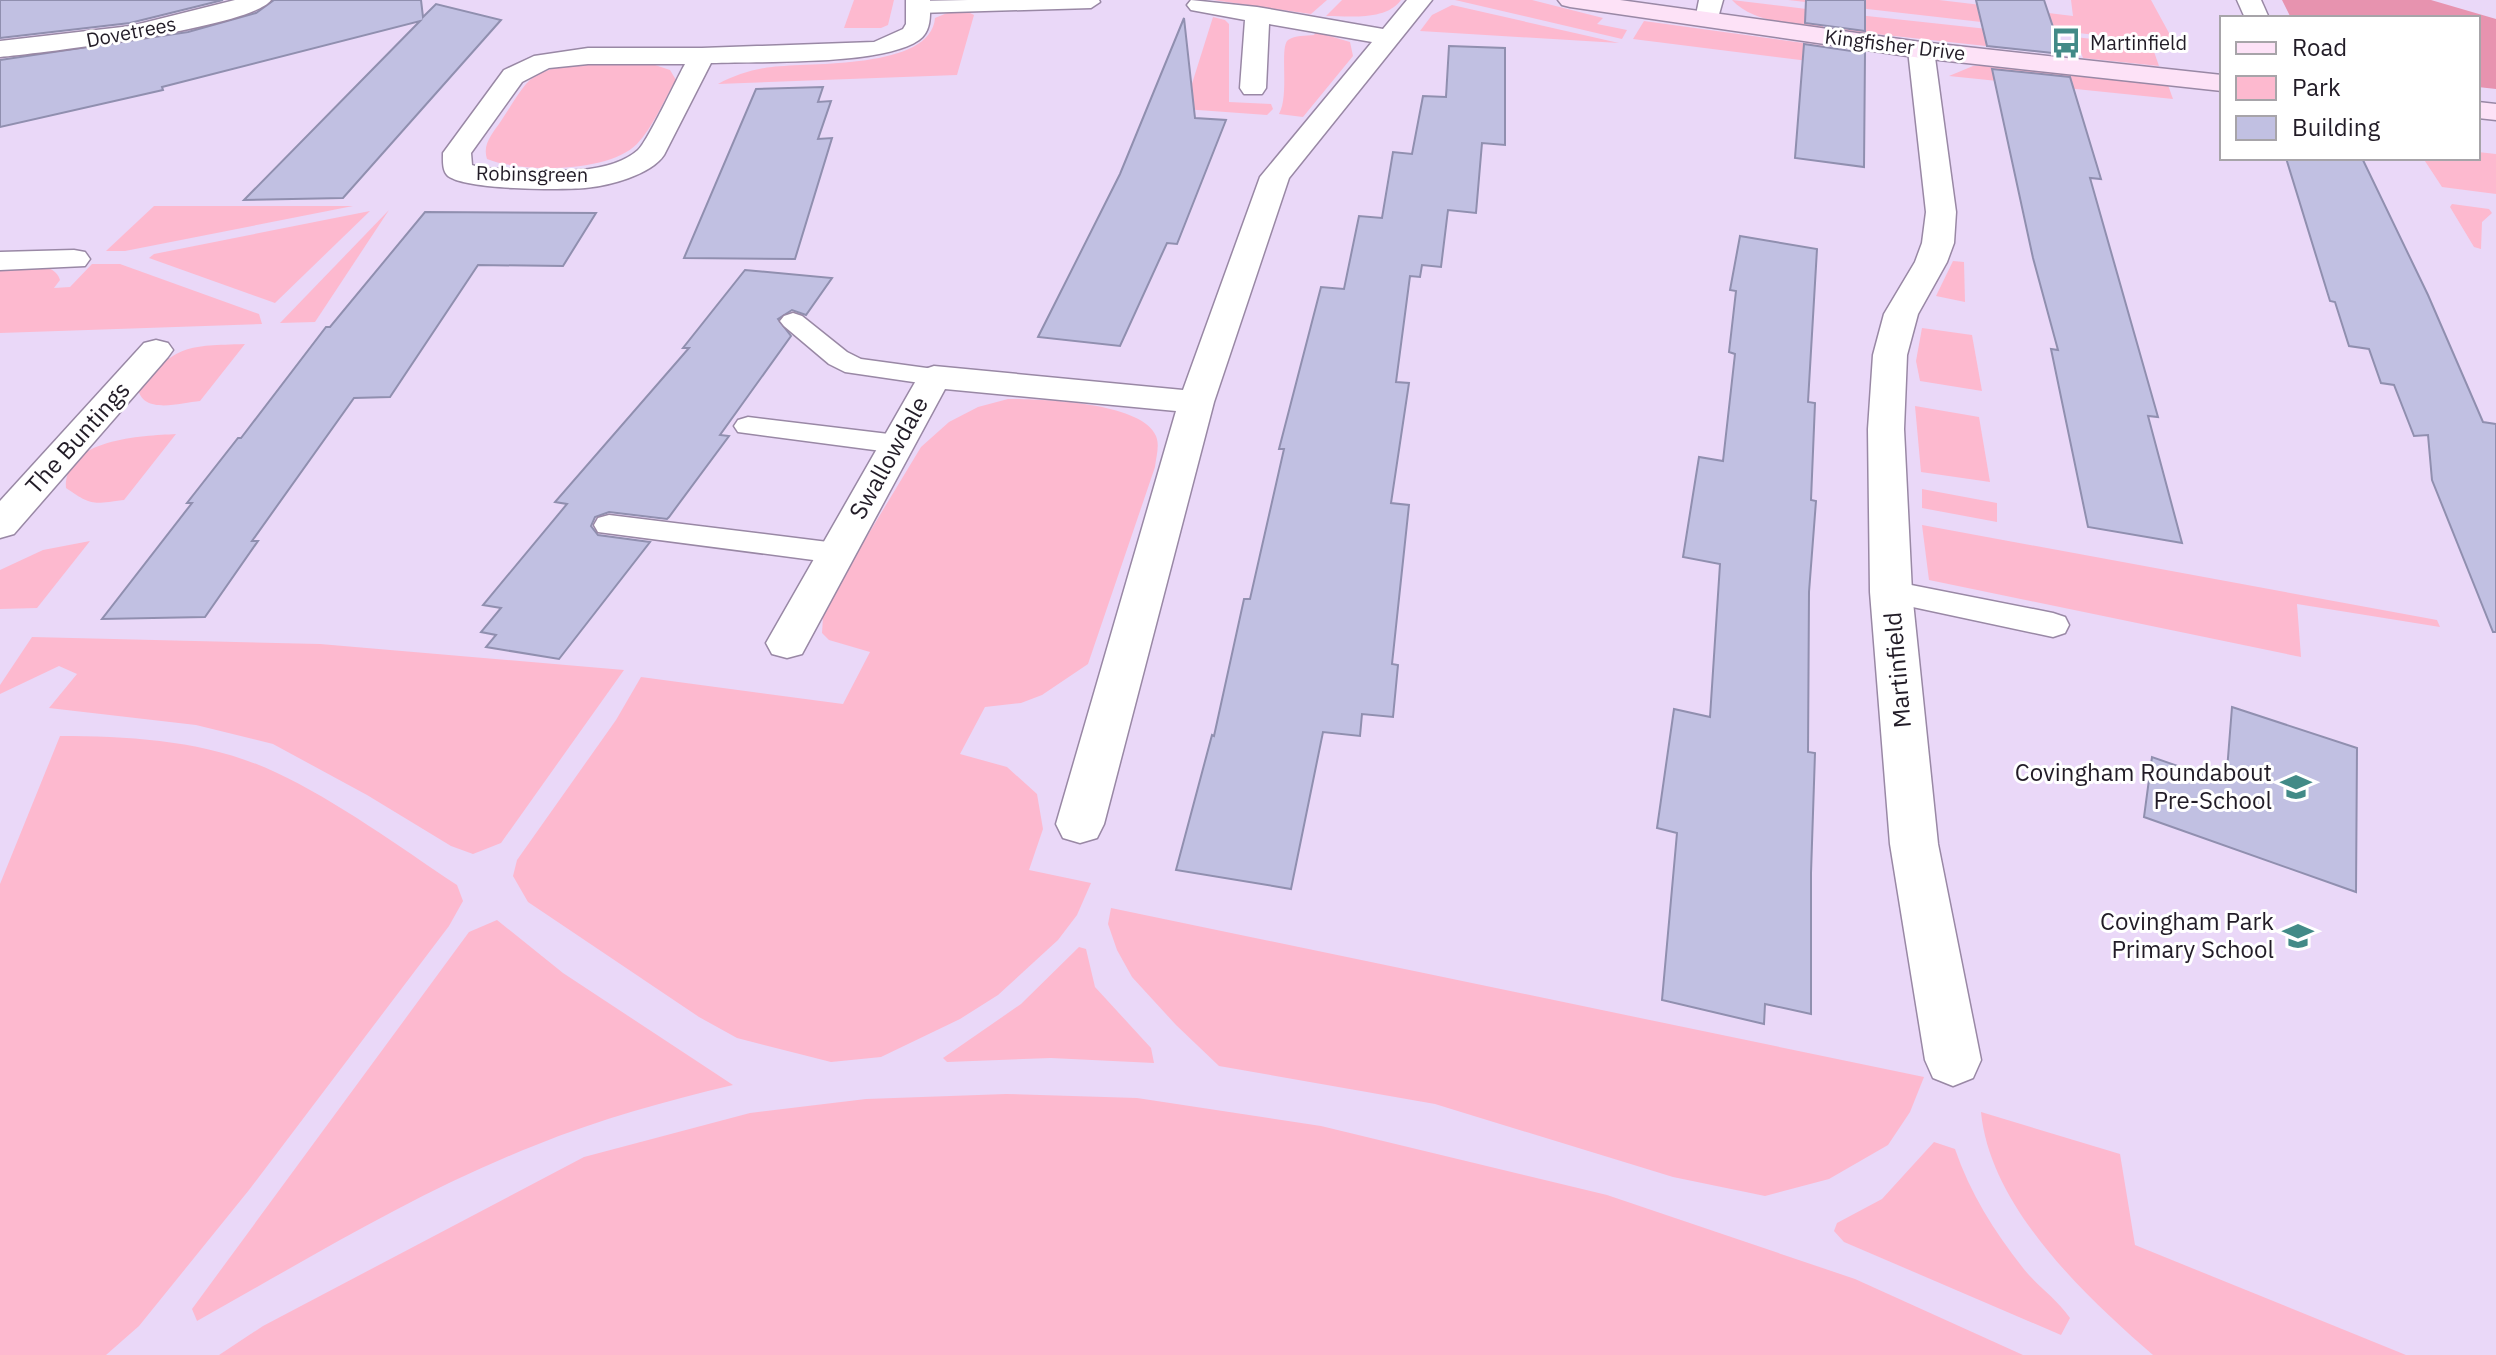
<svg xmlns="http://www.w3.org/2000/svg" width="2496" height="1355" viewBox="0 0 2496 1355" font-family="'IBM Plex Sans',sans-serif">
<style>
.green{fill:#fdb9cf}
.forest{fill:#e793af}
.building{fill:#c1c0e2;stroke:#908faf;stroke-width:2}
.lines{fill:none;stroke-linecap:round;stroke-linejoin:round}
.lane-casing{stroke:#9988a5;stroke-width:3}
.street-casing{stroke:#9988a5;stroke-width:3}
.secondary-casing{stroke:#9988a5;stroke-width:3}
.lane{fill:#fff;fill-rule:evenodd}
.street{fill:#fff;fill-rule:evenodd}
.secondary{fill:#fde2f7;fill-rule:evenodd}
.labels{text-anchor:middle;stroke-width:6;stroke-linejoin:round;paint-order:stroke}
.far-street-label{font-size:20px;fill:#221c27;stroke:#fff}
.far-poi-label{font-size:20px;fill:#221c27;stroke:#fff;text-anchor:start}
.street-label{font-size:24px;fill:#221c27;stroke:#fff}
.poi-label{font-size:24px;fill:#221c27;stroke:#fff;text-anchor:end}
</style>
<rect width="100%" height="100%" fill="#ead8f8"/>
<g class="green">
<polygon points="854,0 894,0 888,25 881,28 844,28"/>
<polygon points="1213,0 1327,0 1311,14"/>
<path d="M 1342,0 L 1401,0 C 1386,21 1349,16 1326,16 Z"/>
<polygon points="1455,0 1532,0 1603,18 1597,24 1627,30 1622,39"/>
<path d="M 1732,0 L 1823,11 L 1823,28 C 1794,24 1753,23 1732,0 Z"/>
<polygon points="1788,0 1939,0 2073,16 2071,0 2151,0 2175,44"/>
<polygon points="1452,5 1619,43 1420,31 1432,15"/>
<path d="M 952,11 L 966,11 L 974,15 L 957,75 L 718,84 C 735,75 753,69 772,67 C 809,62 931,70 935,18 Z"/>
<polygon points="1839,13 2034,34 2040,52 1839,30"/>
<polygon points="1213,17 1225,20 1229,24 1229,102 1271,104 1273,109 1267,115 1184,109"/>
<polygon points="1644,21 1826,46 1825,63 1633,39"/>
<path d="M 1316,32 L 1350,42 L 1353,56 L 1303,117 L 1279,114 C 1290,95 1279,47 1288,40 C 1295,35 1306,36 1314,35 Z"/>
<polygon points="2075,37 2152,46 2159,66 2083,58"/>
<path d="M 646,62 L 670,70 L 676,80 C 664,100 653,127 637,144 C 608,173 522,173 487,159 C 482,144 493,133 501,121 C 509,109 517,95 526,84 C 551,57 612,63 646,62 Z"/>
<polygon points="1992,65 2168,85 2173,99 1949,76 1973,66"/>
<polygon points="2478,152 2496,154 2496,194 2442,187 2423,158 2478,158"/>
<polygon points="2452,204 2489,209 2492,213 2482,222 2481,249 2474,247 2450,207"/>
<polygon points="154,206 353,206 125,251 106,251"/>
<polygon points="389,210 315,322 280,323"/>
<polygon points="370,211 275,303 149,258 154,254"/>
<polygon points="1953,261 1964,262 1965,302 1936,296"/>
<path d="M 92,264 L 120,264 L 259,314 L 262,324 L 0,333 L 0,268 C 18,268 54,259 60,280 L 54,288 L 70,287 Z"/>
<polygon points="1922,328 1972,335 1982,391 1920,381 1916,361"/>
<path d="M 245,344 L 200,401 C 180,403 142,415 138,388 C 178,344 187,346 245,344 Z"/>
<path d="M 1008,399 C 1041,399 1142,402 1156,436 C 1160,446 1156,457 1155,467 L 1088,664 L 1042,695 L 1021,703 L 985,707 L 960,754 L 1007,767 L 1037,794 L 1043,829 L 1029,870 L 1091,883 L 1077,915 L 1058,940 L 998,995 L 960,1019 L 881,1057 L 831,1062 L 737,1038 L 699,1017 L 528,902 L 513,876 L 517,860 L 616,720 L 641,677 L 843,704 L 870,652 L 829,640 L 822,633 L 823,617 L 837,586 L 921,447 L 949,422 L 978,407 Z"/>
<polygon points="1915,406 1979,417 1990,482 1921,472"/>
<path d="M 176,434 L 124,500 C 92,504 92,506 66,488 C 64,438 142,436 176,434 Z"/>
<polygon points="1922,489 1997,503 1997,522 1922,508"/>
<polygon points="1922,525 2437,620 2440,627 2297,604 2301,657 1929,580"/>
<polygon points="90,541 37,608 0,609 0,570 43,550"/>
<polygon points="32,637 320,644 624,670 501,843 473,854 451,846 367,795 273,744 196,725 49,708 77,674 59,666 0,694 0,685"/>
<path d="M 60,736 C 133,736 209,741 275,772 C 339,802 398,846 457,885 L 463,901 L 449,926 L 249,1190 L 139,1326 L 106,1355 L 0,1355 L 0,884 Z"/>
<polygon points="1111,908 1924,1077 1910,1112 1888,1145 1829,1179 1765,1196 1673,1177 1435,1104 1219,1066 1176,1025 1132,977 1117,950 1108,924"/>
<path d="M 497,920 L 563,973 L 733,1085 C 666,1101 600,1119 536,1145 C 418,1191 308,1259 197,1321 L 192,1309 L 469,932 Z"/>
<polygon points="1079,947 1086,949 1095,987 1151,1048 1154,1063 1051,1058 947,1062 943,1058 1021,1004"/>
<polygon points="1006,1094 1137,1098 1321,1126 1607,1195 1855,1279 2023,1355 219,1355 263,1326 584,1157 750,1113 866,1099"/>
<path d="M 1981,1112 L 2120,1154 L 2135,1245 L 2406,1355 L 2153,1355 C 2085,1296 1990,1207 1981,1112 Z"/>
<path d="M 1934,1142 L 1955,1149 C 1970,1193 1994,1231 2023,1268 C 2037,1286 2055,1297 2070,1318 L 2061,1335 L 1844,1242 L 1834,1231 L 1837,1223 L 1882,1199 Z"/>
</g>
<polygon class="forest" points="2282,0 2431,0 2496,19 2496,89 2478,87 2478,18 2291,18"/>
<g class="building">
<polygon points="0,0 223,0 130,23 0,38"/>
<polygon points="274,0 421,0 423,17 436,4 501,20 343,198 244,200 420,21 162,87 163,90 0,127 0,60 188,32 256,13"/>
<polygon points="1806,0 1865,0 1865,31 1805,23"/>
<polygon points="1976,0 2044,0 2062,54 1987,46"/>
<polygon points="1184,18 1195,118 1226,120 1177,244 1167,243 1120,346 1038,337 1120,174"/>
<polygon points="1804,44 1865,53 1864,167 1795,158"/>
<polygon points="1449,46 1505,48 1505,145 1482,143 1476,213 1448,210 1441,267 1422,265 1420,277 1410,276 1396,382 1409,383 1391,503 1409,505 1392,664 1398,665 1393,717 1362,714 1360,736 1323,732 1291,889 1176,870 1212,735 1214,736 1244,599 1250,599 1284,449 1279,449 1321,287 1344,289 1359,216 1382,218 1393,152 1412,154 1423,96 1446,97"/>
<polygon points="1992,69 2070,77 2101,179 2090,178 2158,417 2148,416 2182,543 2088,527 2051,349 2058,350 2033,258"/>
<polygon points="823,87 818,102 831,101 818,139 832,138 795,259 684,258 756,89"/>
<polygon points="2286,158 2362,158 2428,295 2483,422 2496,424 2496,632 2493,632 2432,480 2428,435 2414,436 2394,385 2381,383 2369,349 2349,346 2335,302 2330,301"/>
<polygon points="425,212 596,213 563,266 478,265 390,397 354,398 252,541 258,541 205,617 102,619 192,503 187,503 238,438 241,438 326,327 330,327"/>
<polygon points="1740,236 1817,249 1808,402 1815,403 1811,500 1816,501 1809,592 1808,752 1815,753 1811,873 1811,1014 1765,1004 1764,1024 1662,1000 1677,833 1657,828 1674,709 1710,717 1720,564 1683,557 1699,457 1723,461 1735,354 1729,352 1736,291 1730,290"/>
<polygon points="745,270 832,278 806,315 792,310 778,319 791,336 720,435 729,436 669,517 667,519 609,512 595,517 591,526 598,535 650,542 559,659 486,647 496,635 481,632 501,608 483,605 567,504 555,502 689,348 683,348"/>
<polygon points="2232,707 2357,748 2356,892 2144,817 2152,757 2226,783"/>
</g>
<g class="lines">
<g class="lane-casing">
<g id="lane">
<polygon points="968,0 1099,0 1100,2 1091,8 918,13 909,7 918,1"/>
<polygon points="793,313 802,316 847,352 861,359 934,369 944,371 948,377 944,383 934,385 845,372 829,364 784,326 780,321 784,316"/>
<polygon points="748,417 897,435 907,438 911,444 907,450 897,453 738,432 734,426 738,420"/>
<polygon points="609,515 836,543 847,546 852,553 847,560 836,563 598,532 594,525 598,518"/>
<polygon points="1891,581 2053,613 2065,617 2069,625 2065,633 2053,637 1880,600 1875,592 1880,584"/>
</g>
</g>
<g class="street-casing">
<g id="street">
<path d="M 235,0 L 271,0 C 251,28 42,53 0,57 L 0,41 L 131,26 Z"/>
<path d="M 906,0 L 930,0 C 930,14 932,31 919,40 C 882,66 760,61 711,63 L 664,155 C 651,175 608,186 585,188 C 560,190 467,190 448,176 C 442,171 443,160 443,153 L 504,70 L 534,56 L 588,48 L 702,48 L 874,42 L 903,29 L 906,24 ZM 588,64 L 685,64 C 676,80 648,141 638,150 C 603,181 524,169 481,168 L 472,165 L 471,153 L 522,82 L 549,68 Z"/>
<polygon points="1191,0 1257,7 1383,29 1407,0 1432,0 1289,178 1214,402 1104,824 1097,838 1080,843 1063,838 1056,824 1176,411 945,389 802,654 787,658 772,654 766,643 922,370 934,366 1183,390 1260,177 1372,42 1269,24 1266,88 1262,94 1244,94 1240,88 1245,20 1191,10 1187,5"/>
<polygon points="1699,0 1723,0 1716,25 1698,25 1695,20"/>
<polygon points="2237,0 2261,0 2269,18 2245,18"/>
<polygon points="1921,42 1930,45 1934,50 1956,212 1954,243 1947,262 1918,314 1907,355 1904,429 1912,592 1938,844 1981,1060 1973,1078 1953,1086 1933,1078 1925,1060 1890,844 1870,592 1868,429 1873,355 1884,314 1915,262 1922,243 1926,212 1908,50 1912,45"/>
<polygon points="74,250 85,252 90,259 85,266 0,270 0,252"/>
<polygon points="156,340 168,343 173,350 168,357 14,534 0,538 0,501 144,343"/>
</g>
</g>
<g class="secondary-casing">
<g id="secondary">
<polygon points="1558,0 1620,0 1921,42 2222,75 2222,91 1921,58 1570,7 1562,5"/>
<polygon points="2478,102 2496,104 2496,120 2478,118"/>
</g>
</g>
<use href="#lane" class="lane"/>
<use href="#street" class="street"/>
<use href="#secondary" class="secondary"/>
</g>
<defs>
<g id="bus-bare" transform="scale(2.4)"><path d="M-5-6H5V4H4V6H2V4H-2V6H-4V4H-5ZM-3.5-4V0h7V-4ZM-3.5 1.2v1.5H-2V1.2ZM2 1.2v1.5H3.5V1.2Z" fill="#428a87" stroke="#fff" stroke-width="2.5" paint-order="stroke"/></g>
<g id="school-bare" transform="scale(2.4)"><path d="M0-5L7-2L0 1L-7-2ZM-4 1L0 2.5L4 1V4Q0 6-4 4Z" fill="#428a87" stroke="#fff" stroke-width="2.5" paint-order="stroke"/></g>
</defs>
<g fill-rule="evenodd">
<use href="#bus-bare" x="2066" y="43"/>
<use href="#school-bare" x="2296" y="787"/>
<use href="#school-bare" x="2298" y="936"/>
</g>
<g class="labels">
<g class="far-street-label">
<text transform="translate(131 32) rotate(-11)" y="7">Dovetrees</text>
<text transform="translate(1895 45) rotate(7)" y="7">Kingfisher Drive</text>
<text transform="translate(532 174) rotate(1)" y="7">Robinsgreen</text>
</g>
<g class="far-poi-label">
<text x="2090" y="50">Martinfield</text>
</g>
<g class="street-label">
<text transform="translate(78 438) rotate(-48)" y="8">The Buntings</text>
<text transform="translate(889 458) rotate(-61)" y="8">Swallowdale</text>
<text transform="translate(1898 670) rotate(-95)" y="8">Martinfield</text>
</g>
<g class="poi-label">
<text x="2272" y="781">Covingham Roundabout<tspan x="2272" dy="28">Pre-School</tspan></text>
<text x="2274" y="930">Covingham Park<tspan x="2274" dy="28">Primary School</tspan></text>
</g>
</g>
<rect x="2220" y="16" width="260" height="144" fill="#ffffff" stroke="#a7a4a9" stroke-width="2"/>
<rect x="2236" y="42" width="40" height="12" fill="#fde2f7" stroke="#a7a4a9" stroke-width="2"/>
<text x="2292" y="56" font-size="24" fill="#221c27">Road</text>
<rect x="2236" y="76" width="40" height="24" fill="#fdb9cf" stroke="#a7a4a9" stroke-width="2"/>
<text x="2292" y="96" font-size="24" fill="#221c27">Park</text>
<rect x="2236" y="116" width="40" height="24" fill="#c1c0e2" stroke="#a7a4a9" stroke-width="2"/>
<text x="2292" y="136" font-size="24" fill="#221c27">Building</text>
</svg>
